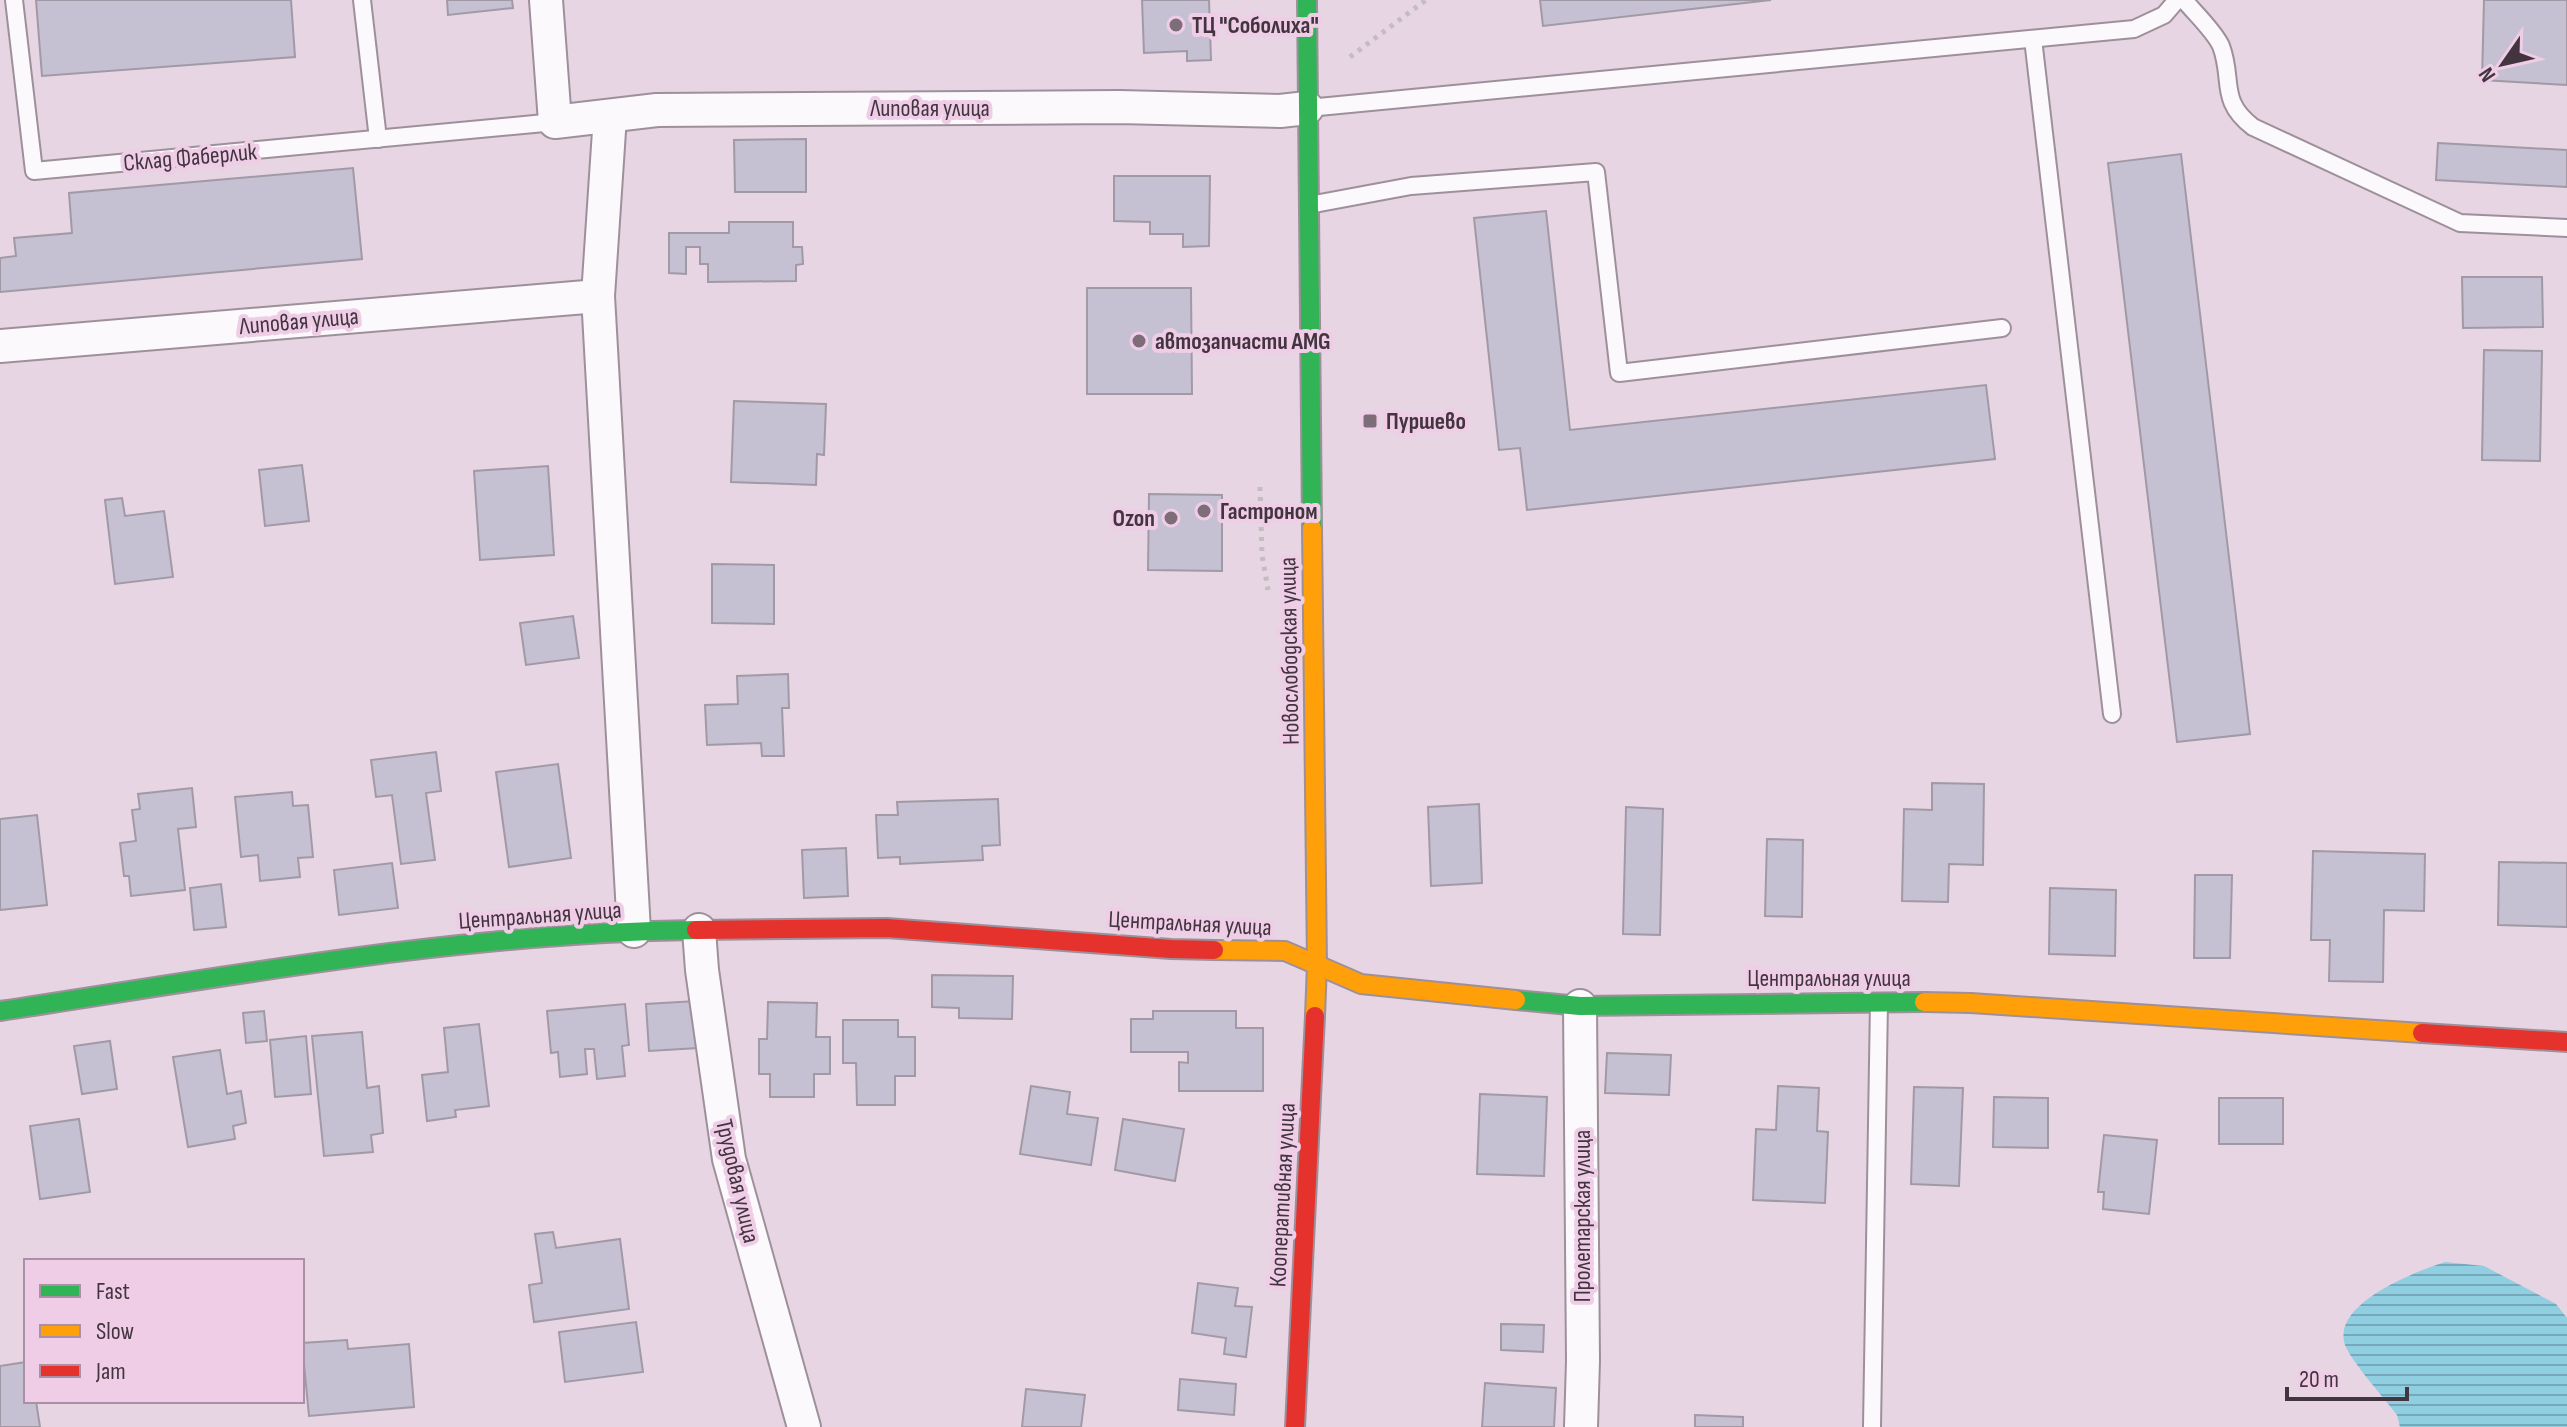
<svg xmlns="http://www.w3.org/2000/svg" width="2567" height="1427" viewBox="0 0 2567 1427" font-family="'Sofia Sans Condensed',sans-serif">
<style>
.water{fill:url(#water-rules)}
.building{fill:#c5c0d2;stroke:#a19aa6;stroke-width:2}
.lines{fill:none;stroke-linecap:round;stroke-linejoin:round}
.lane-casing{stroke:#9e909b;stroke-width:20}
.street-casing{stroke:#9e909b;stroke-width:36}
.fast-casing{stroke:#9e909b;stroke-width:22}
.slow-casing{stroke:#9e909b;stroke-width:22}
.jam-casing{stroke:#9e909b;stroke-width:22}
.path{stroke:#c3bcc1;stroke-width:5;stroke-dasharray:4 6;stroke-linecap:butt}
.lane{stroke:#fbf9fb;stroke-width:16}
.street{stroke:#fbf9fb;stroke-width:32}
.fast{stroke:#30b455;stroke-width:18}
.slow{stroke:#ff9f0a;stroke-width:18}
.jam{stroke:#e5322d;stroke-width:18}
.poi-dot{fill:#7c6d78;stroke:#efcde7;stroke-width:3}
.labels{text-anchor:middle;stroke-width:8;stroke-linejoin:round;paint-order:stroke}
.poi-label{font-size:24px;font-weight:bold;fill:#42353f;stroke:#efcde7;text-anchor:start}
.street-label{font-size:24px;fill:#42353f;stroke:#efcde7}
</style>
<defs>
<pattern id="water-rules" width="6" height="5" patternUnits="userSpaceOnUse" patternTransform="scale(2)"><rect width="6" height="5" fill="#90cee2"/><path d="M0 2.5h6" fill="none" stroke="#77a8b9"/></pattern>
</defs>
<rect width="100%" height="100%" fill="#e7d5e3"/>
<path class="water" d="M 2445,1262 L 2484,1266 L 2556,1304 L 2567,1318 L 2567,1427 L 2400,1427 L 2397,1415 C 2385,1399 2351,1361 2345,1345 C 2331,1304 2414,1272 2445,1262 Z"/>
<g class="building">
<polygon points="36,0 291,0 295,57 42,76"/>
<polygon points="447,0 512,0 513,8 448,15"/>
<polygon points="1142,0 1209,0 1211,60 1187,61 1187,51 1144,53"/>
<polygon points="1540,0 1771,0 1543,26"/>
<polygon points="2484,0 2567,0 2567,85 2482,80"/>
<polygon points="806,139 806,192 735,192 734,140"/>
<polygon points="2438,143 2567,150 2567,187 2436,180"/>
<polygon points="2181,154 2250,734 2177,742 2108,163"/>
<polygon points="353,168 362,259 0,292 0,258 16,256 14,238 72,233 69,193"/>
<polygon points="1114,176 1210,176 1209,246 1183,247 1183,234 1150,234 1150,222 1114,221"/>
<polygon points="1546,211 1570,430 1986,385 1995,459 1527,510 1520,448 1499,450 1474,218"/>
<polygon points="729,222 793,222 793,247 802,247 803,264 796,265 796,281 708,282 708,264 700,264 700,247 686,247 686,274 669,273 669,233 729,233"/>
<polygon points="2462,277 2542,277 2543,327 2463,328"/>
<polygon points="1087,288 1191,288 1192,394 1087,394"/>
<polygon points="2484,350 2542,351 2540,461 2482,460"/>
<polygon points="734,401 826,404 824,455 817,454 816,485 731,482"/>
<polygon points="302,465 309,521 265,526 259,470"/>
<polygon points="548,466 554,555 480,560 474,471"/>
<polygon points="1149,494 1222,495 1222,571 1148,570"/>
<polygon points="122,498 125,516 164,511 173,577 115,584 105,500"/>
<polygon points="712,564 774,565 774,624 712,623"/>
<polygon points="573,616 579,658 526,665 520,623"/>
<polygon points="788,674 789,708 782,708 784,756 762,756 761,743 707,745 705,705 738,704 737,676"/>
<polygon points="436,752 441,791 426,793 435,860 401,864 392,795 376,797 371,760"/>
<polygon points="558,764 571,858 509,867 496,772"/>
<polygon points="1932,783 1984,784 1983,865 1949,864 1948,902 1902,901 1904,809 1932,810"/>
<polygon points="192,788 196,827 178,829 185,890 131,896 129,876 124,876 120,843 136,841 132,810 140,809 138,794"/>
<polygon points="292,792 293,806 308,805 313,857 298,858 300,877 260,881 258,855 241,857 235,797"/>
<polygon points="998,799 1000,845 982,846 983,860 900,864 900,857 878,858 876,815 898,815 897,802"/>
<polygon points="1479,804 1482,883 1431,886 1428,807"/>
<polygon points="1626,807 1663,809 1660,935 1623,934"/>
<polygon points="37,815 47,905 0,910 0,819"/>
<polygon points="1767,839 1803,840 1802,917 1765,916"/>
<polygon points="846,848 848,896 804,898 802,850"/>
<polygon points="2313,851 2425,854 2424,911 2384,910 2383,982 2329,981 2330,940 2311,940"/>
<polygon points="2499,862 2567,863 2567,927 2498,925"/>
<polygon points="392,863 398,908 339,915 334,870"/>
<polygon points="2195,875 2232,875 2230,958 2194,958"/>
<polygon points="221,884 226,927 194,930 190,888"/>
<polygon points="2050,888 2116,890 2115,956 2049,954"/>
<polygon points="932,975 1013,976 1012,1019 959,1018 959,1008 932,1007"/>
<polygon points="696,1001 698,1048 649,1051 646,1004"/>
<polygon points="768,1002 817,1003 816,1037 830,1037 830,1074 814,1074 814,1097 770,1097 770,1074 759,1074 759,1039 767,1039"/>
<polygon points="625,1004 629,1045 622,1046 625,1076 597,1079 594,1049 585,1049 587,1074 560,1077 558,1052 551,1053 547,1011"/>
<polygon points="264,1011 267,1041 246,1043 243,1013"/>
<polygon points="1153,1011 1236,1011 1236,1028 1263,1028 1263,1091 1179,1091 1179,1062 1188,1063 1188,1052 1131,1052 1131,1019 1153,1019"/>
<polygon points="843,1020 898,1020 898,1037 915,1037 915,1076 895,1076 895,1105 857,1105 856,1063 843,1063"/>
<polygon points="479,1024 489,1106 455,1110 456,1117 427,1121 422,1075 448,1072 444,1028"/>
<polygon points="362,1032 367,1088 379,1086 383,1133 371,1135 373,1152 324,1156 312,1036"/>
<polygon points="306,1036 311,1094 275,1097 270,1040"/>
<polygon points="110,1041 117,1089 82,1094 74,1046"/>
<polygon points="220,1050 227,1094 241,1091 246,1123 233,1126 235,1139 188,1147 173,1057"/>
<polygon points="1607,1053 1671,1055 1669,1095 1605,1093"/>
<polygon points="1031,1086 1070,1092 1067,1114 1098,1118 1091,1165 1020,1154"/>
<polygon points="1778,1086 1819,1088 1817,1131 1828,1132 1825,1203 1753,1200 1756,1129 1776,1130"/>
<polygon points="1914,1087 1963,1088 1959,1186 1911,1184"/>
<polygon points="1480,1094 1547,1097 1544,1176 1477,1174"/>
<polygon points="1994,1097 2048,1098 2048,1148 1993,1147"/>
<rect x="2219" y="1098" width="64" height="46"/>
<polygon points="79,1119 90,1192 40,1199 30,1126"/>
<polygon points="1123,1119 1184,1129 1175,1181 1115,1170"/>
<polygon points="2104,1135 2157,1140 2149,1214 2103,1209 2104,1192 2098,1192"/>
<polygon points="553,1232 556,1248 620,1239 629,1309 534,1322 529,1285 542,1283 535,1234"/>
<polygon points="1198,1283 1238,1288 1235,1306 1252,1307 1246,1357 1224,1354 1226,1338 1192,1333"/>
<polygon points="636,1322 643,1372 565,1382 559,1332"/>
<polygon points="1501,1324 1544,1325 1543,1352 1501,1350"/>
<polygon points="347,1340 348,1349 409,1344 414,1407 309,1416 302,1343"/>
<polygon points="26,1362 26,1401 36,1401 40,1427 0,1427 0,1366"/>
<polygon points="1180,1379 1236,1384 1234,1415 1178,1410"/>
<polygon points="1485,1383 1556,1388 1554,1427 1482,1427"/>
<polygon points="1026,1389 1085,1395 1081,1427 1022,1427"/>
<polygon points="1695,1415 1743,1417 1743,1427 1695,1427"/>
</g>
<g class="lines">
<g class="lane-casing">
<g id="lane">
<polyline points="14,0 34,171 555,122"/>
<polyline points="362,0 378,139"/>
<path d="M 2184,0 C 2194,12 2215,32 2221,46 C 2234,80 2218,100 2253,127 L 2460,223 L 2567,228"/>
<polyline points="2033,39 2112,714"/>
<polyline points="1308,108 2134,29 2164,15 2177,0"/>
<polyline points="1309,205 1411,186 1596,172 1619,373 2002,328"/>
<polyline points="1872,1427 1879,1002"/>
</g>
</g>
<g class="street-casing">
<g id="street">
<polyline points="546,0 555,122 657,110 1119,107 1280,111 1307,108"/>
<polyline points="610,116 598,296 634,931"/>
<polyline points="0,346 598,296"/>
<polyline points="699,930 702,970 729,1159 804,1427"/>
<polyline points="1580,1006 1583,1361 1581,1427"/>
</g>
</g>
<g class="fast-casing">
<g id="fast">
<polyline points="1307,0 1312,528"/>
<polyline points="1516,1000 1580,1006 1924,1002"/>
<path d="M 0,1011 C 231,976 461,933 696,930"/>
</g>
</g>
<g class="slow-casing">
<g id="slow">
<polyline points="1312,528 1317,965 1315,1016"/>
<polyline points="1214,950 1285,951 1361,984 1516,1000"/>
<polyline points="1924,1002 1971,1003 2422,1033"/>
</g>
</g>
<g class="jam-casing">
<g id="jam">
<polyline points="696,930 887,928 1171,949 1214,950"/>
<polyline points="2422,1033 2567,1042"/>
<polyline points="1295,1427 1315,1016"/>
</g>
</g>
<g class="path">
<polyline points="1350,57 1426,0"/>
<polyline points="1260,487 1262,555 1268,590"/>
</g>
<use href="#lane" class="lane"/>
<use href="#street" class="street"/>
<use href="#fast" class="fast"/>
<use href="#slow" class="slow"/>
<use href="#jam" class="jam"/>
</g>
<g class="poi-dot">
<circle cx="1176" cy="25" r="8"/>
<circle cx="1139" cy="341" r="8"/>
<rect x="1362" y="413" width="16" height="16" rx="4"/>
<circle cx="1204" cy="511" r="8"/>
<circle cx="1171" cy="518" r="8"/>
</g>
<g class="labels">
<g class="poi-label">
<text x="1192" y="33">ТЦ "Соболиха"</text>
<text x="1155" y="349">автозапчасти AMG</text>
<text x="1386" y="429">Пуршево</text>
<text x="1220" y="519">Гастроном</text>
<text x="1155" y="526" text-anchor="end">Ozon</text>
</g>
<g class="street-label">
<text x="930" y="116">Липовая улица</text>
<text transform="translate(190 157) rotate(-5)" y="8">Склад Фаберлик</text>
<text transform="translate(299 321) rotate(-5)" y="8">Липовая улица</text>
<text transform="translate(1289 651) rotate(-91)" y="8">Новослободская улица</text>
<text transform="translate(540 915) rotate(-4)" y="8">Центральная улица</text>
<text transform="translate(1190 923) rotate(3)" y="8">Центральная улица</text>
<text x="1829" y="986">Центральная улица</text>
<text transform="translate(738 1181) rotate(77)" y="8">Трудовая улица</text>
<text transform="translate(1282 1195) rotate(-87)" y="8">Кооперативная улица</text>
<text transform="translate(1582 1216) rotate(-90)" y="8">Пролетарская улица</text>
</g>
</g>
<rect x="24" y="1259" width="280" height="144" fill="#efcde7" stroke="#aa90a4" stroke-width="2"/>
<rect x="40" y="1285" width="40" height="12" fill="#30b455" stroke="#aa90a4" stroke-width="2"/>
<text x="96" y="1299" font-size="24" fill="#42353f">Fast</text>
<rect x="40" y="1325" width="40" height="12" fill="#ff9f0a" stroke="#aa90a4" stroke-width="2"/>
<text x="96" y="1339" font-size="24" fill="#42353f">Slow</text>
<rect x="40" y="1365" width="40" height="12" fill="#e5322d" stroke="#aa90a4" stroke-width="2"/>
<text x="96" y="1379" font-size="24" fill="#42353f">Jam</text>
<g transform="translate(2503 64) rotate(236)" stroke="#efcde7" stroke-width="6" paint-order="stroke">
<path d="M0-6L14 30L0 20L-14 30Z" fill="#42353f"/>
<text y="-12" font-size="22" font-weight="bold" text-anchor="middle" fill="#42353f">N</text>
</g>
<path d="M2287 1387v12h120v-12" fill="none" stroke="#42353f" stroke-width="4"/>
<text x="2299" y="1387" font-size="24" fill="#42353f" stroke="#efcde7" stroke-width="6" paint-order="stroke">20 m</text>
</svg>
